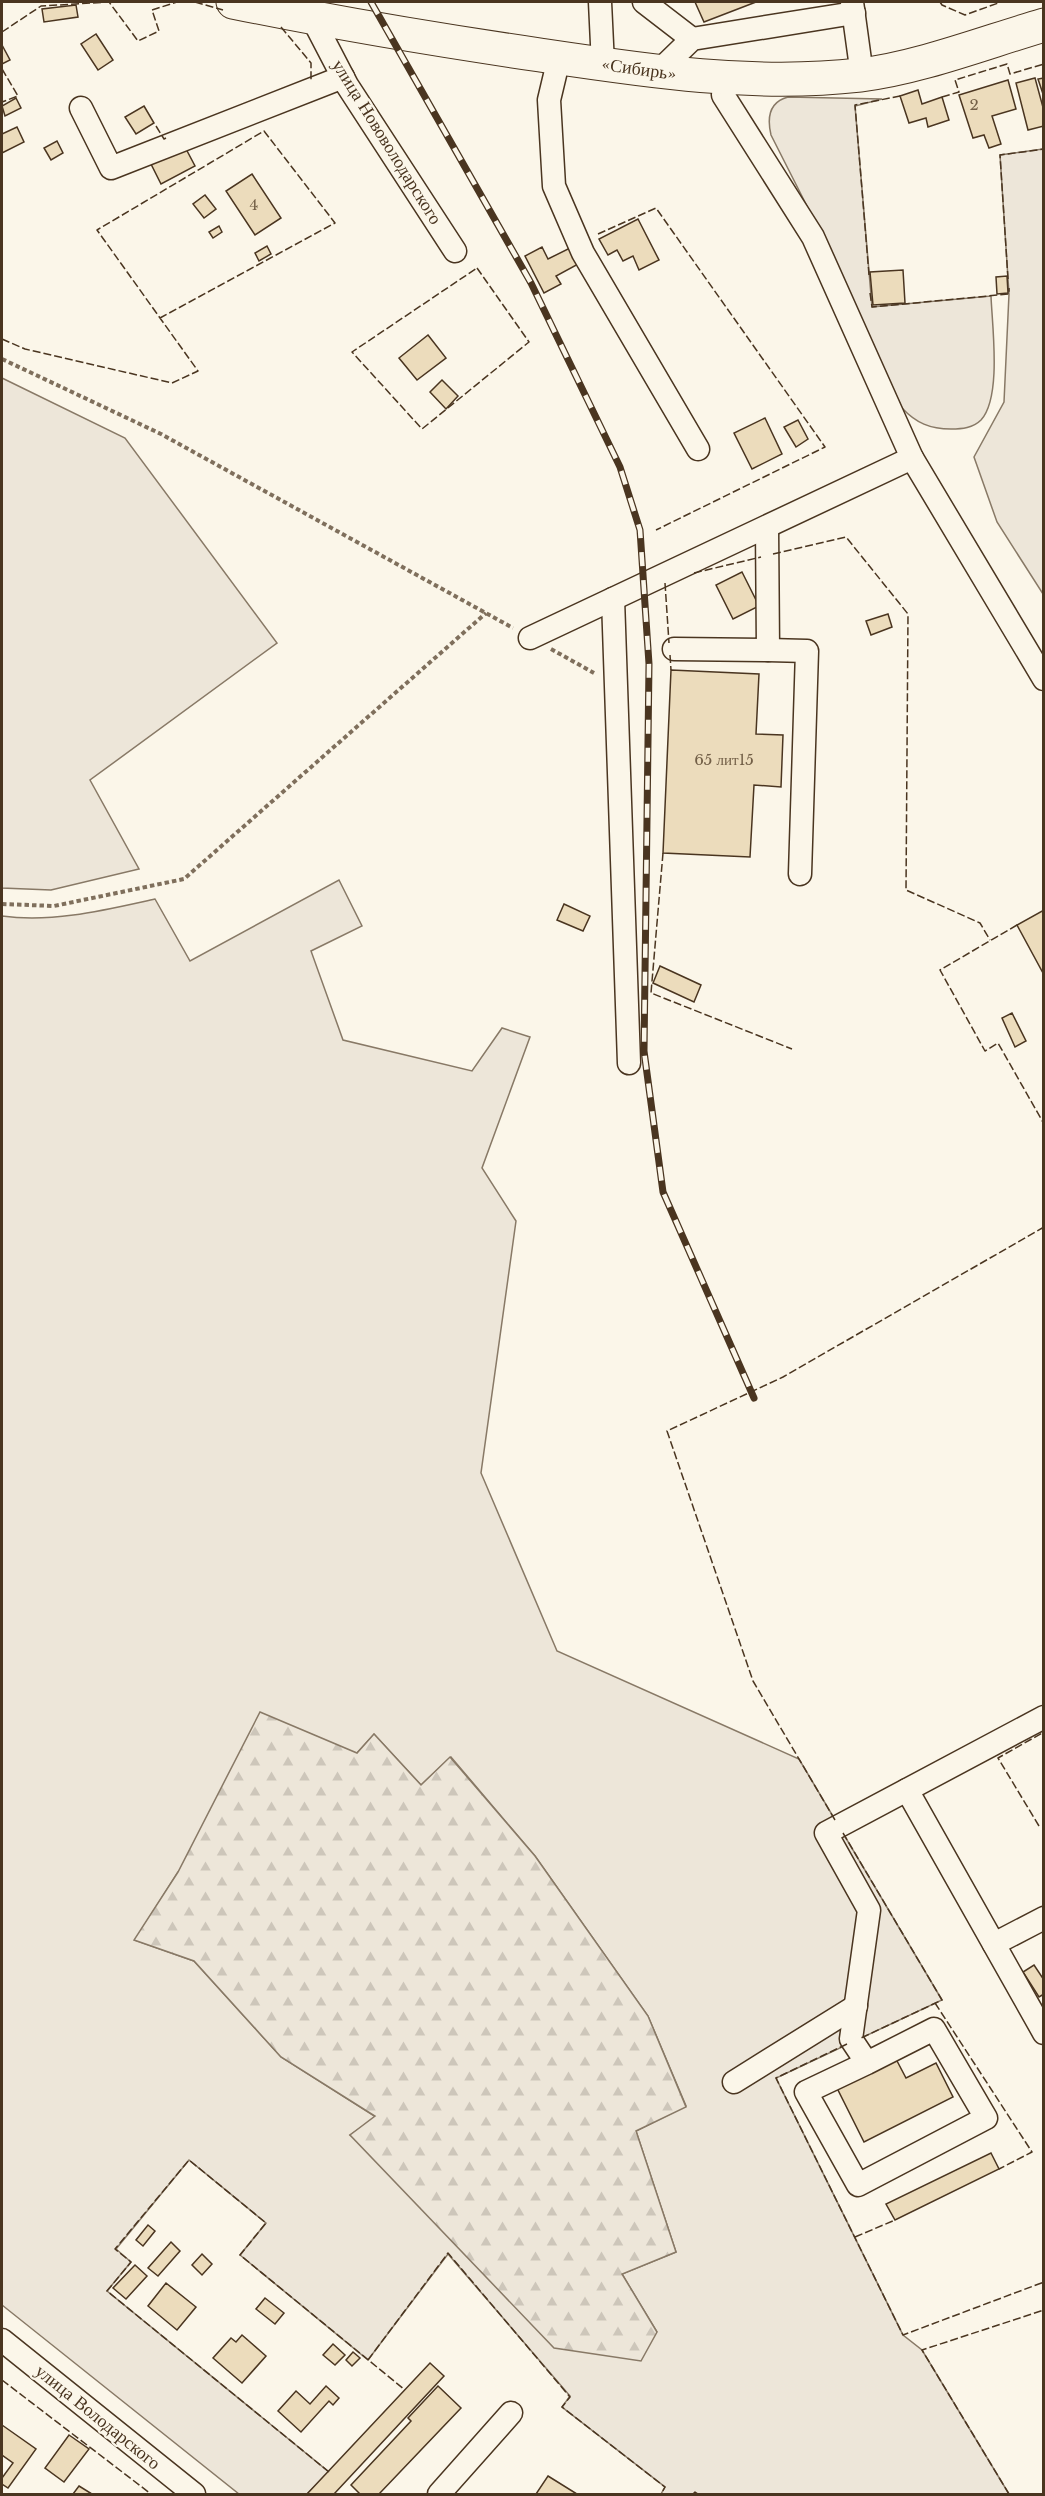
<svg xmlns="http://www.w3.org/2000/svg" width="1045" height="2496" viewBox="0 0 1045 2496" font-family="'Libre Baskerville',serif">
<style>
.green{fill:#ede6d9;stroke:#887966;stroke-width:1.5;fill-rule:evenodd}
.forest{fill:url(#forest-firs);stroke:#887966;stroke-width:1.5}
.building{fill:#ecdcbc;stroke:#4a3520;stroke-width:1.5}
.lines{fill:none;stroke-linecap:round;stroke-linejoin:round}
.minor-casing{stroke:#4a3520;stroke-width:25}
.highway-casing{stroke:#4a3520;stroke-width:35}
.path{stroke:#7f6f5c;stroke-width:4;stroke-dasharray:4.5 3;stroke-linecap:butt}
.minor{stroke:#fbf6e9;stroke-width:22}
.highway{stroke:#fbf6e9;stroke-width:33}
.rail-casing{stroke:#4a3520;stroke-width:7}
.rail{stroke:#fbf6e9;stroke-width:4.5;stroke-dasharray:14;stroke-linecap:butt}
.fence{stroke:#4a3520;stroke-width:1.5;stroke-dasharray:8 3;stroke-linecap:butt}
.labels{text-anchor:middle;stroke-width:4.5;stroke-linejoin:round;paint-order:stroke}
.number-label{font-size:15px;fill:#725f47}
.street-label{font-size:18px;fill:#4a3520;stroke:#fbf6e9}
</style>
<defs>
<pattern id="forest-firs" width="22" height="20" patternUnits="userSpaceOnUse" patternTransform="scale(1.5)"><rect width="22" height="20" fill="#ede6d9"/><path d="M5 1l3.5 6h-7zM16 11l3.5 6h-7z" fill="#cdc6ba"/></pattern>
</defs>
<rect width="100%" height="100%" fill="#fbf6e9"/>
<g class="green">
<path d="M 788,97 L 882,99 L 855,106 L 872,307 L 991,296 C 992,325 1002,397 981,420 C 973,428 962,429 951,429 C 930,429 916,423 902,408 L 813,218 L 771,135 C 767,118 769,102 788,97 Z"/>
<polygon points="1043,149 1044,149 1043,594 997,522 974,457 1004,402 1009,294 1000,155"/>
<polygon points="2,378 125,438 277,643 90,780 139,869 51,890 2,888"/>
<path d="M 339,880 L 362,926 L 311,951 L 343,1040 L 472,1071 L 502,1028 L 530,1037 L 482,1168 L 516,1221 L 481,1473 L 557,1651 L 799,1759 L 942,2000 L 776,2078 L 903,2335 L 922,2350 L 1009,2494 L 661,2494 L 665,2487 L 562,2407 L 570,2396 L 448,2254 L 368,2360 L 240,2255 L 266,2223 L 189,2160 L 116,2249 L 131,2262 L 107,2291 L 329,2472 L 307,2494 L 239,2494 L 2,2305 L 2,916 C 53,923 105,910 155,899 L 190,961 ZM 374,1734 L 421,1785 L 451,1757 L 535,1856 L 648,2016 L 686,2106 L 636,2131 L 676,2252 L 622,2274 L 657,2332 L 350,2135 L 376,2117 L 281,2057 L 194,1961 L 135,1940 L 178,1872 L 357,1753 Z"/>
</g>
<polygon class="forest" points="260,1712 357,1753 374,1734 421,1785 450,1757 535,1856 648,2016 686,2107 636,2131 676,2252 622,2274 657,2332 641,2361 554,2348 350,2135 375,2116 281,2057 194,1961 134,1940 178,1872"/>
<g class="building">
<polygon points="695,2 756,2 704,22"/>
<polygon points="76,5 78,17 44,22 42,9"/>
<polygon points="96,34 113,60 98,70 81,44"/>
<polygon points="2,45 10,60 2,64"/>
<polygon points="1035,78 1044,111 1044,126 1028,130 1016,83"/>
<polygon points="1044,78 1044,97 1038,79"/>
<polygon points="1008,80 1016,109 992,116 1001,144 989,148 984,135 973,138 959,95"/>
<polygon points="918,90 922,104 942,97 949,120 928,127 926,118 909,123 900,96"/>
<polygon points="16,98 21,108 5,116 2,106"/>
<polygon points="144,106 154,123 136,134 125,117"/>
<polygon points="17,127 24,142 2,153 2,134"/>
<polygon points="57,141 63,153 51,160 44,148"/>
<polygon points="185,147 195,166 161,184 151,164"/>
<polygon points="252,174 281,218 255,235 226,191"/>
<polygon points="205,195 216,209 204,218 193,204"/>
<polygon points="638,219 659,260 639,270 633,256 623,261 617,250 608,255 599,239"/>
<polygon points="219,226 222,232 213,238 209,232"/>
<polygon points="267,246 271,254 259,261 255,253"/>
<polygon points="574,246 582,262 556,276 561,284 544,293 525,256 542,247 548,259"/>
<polygon points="903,270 905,303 873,305 870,272"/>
<polygon points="1007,276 1008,293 997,294 996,277"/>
<polygon points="428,335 446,358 417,380 399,358"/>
<polygon points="442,380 458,396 446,409 430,392"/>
<polygon points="765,418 782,454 752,469 734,433"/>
<polygon points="798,420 808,439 796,447 784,427"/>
<polygon points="742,572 759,606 733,619 716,585"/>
<polygon points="888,614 892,627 871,635 866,621"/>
<polygon points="671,670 759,674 756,734 783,735 781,787 754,785 750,857 663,853"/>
<polygon points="564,904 590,916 583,931 557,920"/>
<polygon points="1044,910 1044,973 1043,973 1017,925"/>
<polygon points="660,966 701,985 694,1002 653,983"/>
<polygon points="1012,1013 1026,1041 1015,1047 1002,1018"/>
<polygon points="1034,1965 1044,1980 1044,1994 1039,1997 1023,1972"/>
<polygon points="896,2059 906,2078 936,2063 953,2097 864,2142 837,2088"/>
<polygon points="991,2153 999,2169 895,2220 886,2204"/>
<polygon points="148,2225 155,2231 143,2246 136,2240"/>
<polygon points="171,2242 180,2251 158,2276 148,2268"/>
<polygon points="202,2254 212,2264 202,2275 192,2265"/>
<polygon points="135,2265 147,2276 126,2299 113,2288"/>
<polygon points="166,2283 196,2307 177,2330 148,2306"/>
<polygon points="265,2298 284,2313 275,2324 256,2309"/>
<polygon points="242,2335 266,2356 242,2383 213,2358 231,2338 236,2342"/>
<polygon points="333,2344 345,2355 335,2365 323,2355"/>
<polygon points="353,2352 360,2358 352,2366 346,2360"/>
<polygon points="430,2363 444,2376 334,2494 307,2494"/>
<polygon points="326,2386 339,2398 333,2405 329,2401 301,2432 278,2411 296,2391 310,2404"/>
<polygon points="438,2386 461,2408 379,2494 360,2494 351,2485 411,2421 408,2418"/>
<polygon points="2,2425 36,2449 8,2488 2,2484 2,2478 13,2463 2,2455"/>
<polygon points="69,2435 89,2449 64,2482 45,2468"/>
<polygon points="548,2476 577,2494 536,2494"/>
<polygon points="79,2486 92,2494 73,2494"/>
</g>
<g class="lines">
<g class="minor-casing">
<g id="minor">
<polyline points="600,2 603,65"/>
<polyline points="644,2 692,39"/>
<polyline points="852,2 862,75"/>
<polyline points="308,10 347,85 455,251"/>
<polyline points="559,58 549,100 554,186 583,253 698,449"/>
<polyline points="658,72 692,39 854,13"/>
<polyline points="81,108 111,168 343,77"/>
<polyline points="912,458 1044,679"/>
<polyline points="613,599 629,1063"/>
<polyline points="530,638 912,458 813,237 723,95 725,77"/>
<polyline points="674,649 768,650 767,527"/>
<polyline points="768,650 807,651 800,874"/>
<polyline points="907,1790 1044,2033"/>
<polyline points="994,1944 1044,1918"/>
<polyline points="867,2063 934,2029 986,2118 858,2185 806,2092 867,2063 851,2039 869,1910 826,1833 1044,1717"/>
<polyline points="734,2082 856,2006"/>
<polyline points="2,2340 194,2494"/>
<polyline points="439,2494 511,2413"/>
</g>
</g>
<g class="highway-casing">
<path id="highway" d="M 233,2 C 335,23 437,40 540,55 C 647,71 752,87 860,75 C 919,68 986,42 1044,25"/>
</g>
<g class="path">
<polyline points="2,359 161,434 513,628"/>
<polyline points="551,649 594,673"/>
<polyline points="2,904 54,906 184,879 486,613"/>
</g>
<use href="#minor" class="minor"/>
<use href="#highway" class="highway"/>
<g class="rail-casing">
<polyline id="rail" points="371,2 531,283 620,467 640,530 649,664 644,1051 663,1192 754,1398"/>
</g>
<use href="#rail" class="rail"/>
<g class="fence">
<polyline points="195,2 223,10"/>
<polyline points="940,2 942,5 965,15 1001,2"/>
<polyline points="281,27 311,63 311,82"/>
<polyline points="2,32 41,6 109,2 138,41 159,31 152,10 177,2"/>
<polyline points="2,69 18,96 2,102"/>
<polyline points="942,97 959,92 955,80 1007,64 1010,74 1044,64"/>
<polyline points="156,126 164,139 166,138"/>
<polyline points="598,234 656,208 825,447 656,530"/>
<polygon points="477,268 529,342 422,429 352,352"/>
<polyline points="869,275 855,105 900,96"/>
<polyline points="1008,279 1000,155 1044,149"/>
<polyline points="870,293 872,307 1009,294 1009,288"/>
<polyline points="2,339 25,349 172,383 198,371 97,230 264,131 335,223 160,318"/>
<polyline points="773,554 846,537 908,614 906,890 980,923 990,940"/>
<polyline points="694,573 761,557"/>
<polyline points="665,583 669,643"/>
<polyline points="670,655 671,670"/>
<polyline points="663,853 651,993 792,1049"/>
<polyline points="1017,925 940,970 985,1051 998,1043 1044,1124"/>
<polyline points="835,1820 753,1681 667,1431 783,1377 1044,1227"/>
<polyline points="1039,1826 998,1758 1044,1732"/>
<polyline points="843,1833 942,2000 861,2038"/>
<polyline points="935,2003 1032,2152 999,2169"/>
<polyline points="847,2044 776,2078 903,2335 1044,2282"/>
<polyline points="855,2237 895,2220"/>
<polyline points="368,2360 448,2253 570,2397 562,2407 665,2487 661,2494"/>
<polyline points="2,2380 151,2494"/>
<polyline points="329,2472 107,2291 131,2262 115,2249 189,2160 266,2223 240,2255 405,2390"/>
<polyline points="693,2494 695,2492 698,2494"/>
<polyline points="1009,2494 922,2350 1044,2310"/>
</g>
</g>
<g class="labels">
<g class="number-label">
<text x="974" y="110">2</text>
<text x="254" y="210">4</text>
<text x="724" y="765">65 лит15</text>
</g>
<g class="street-label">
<text transform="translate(639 69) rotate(8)" y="6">«Сибирь»</text>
<text transform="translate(387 142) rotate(58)" y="6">улица Нововолодарского</text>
<text transform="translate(98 2417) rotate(39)" y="6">улица Володарского</text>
</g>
</g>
<rect width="1045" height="2496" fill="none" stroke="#4a3520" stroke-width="6"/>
</svg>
